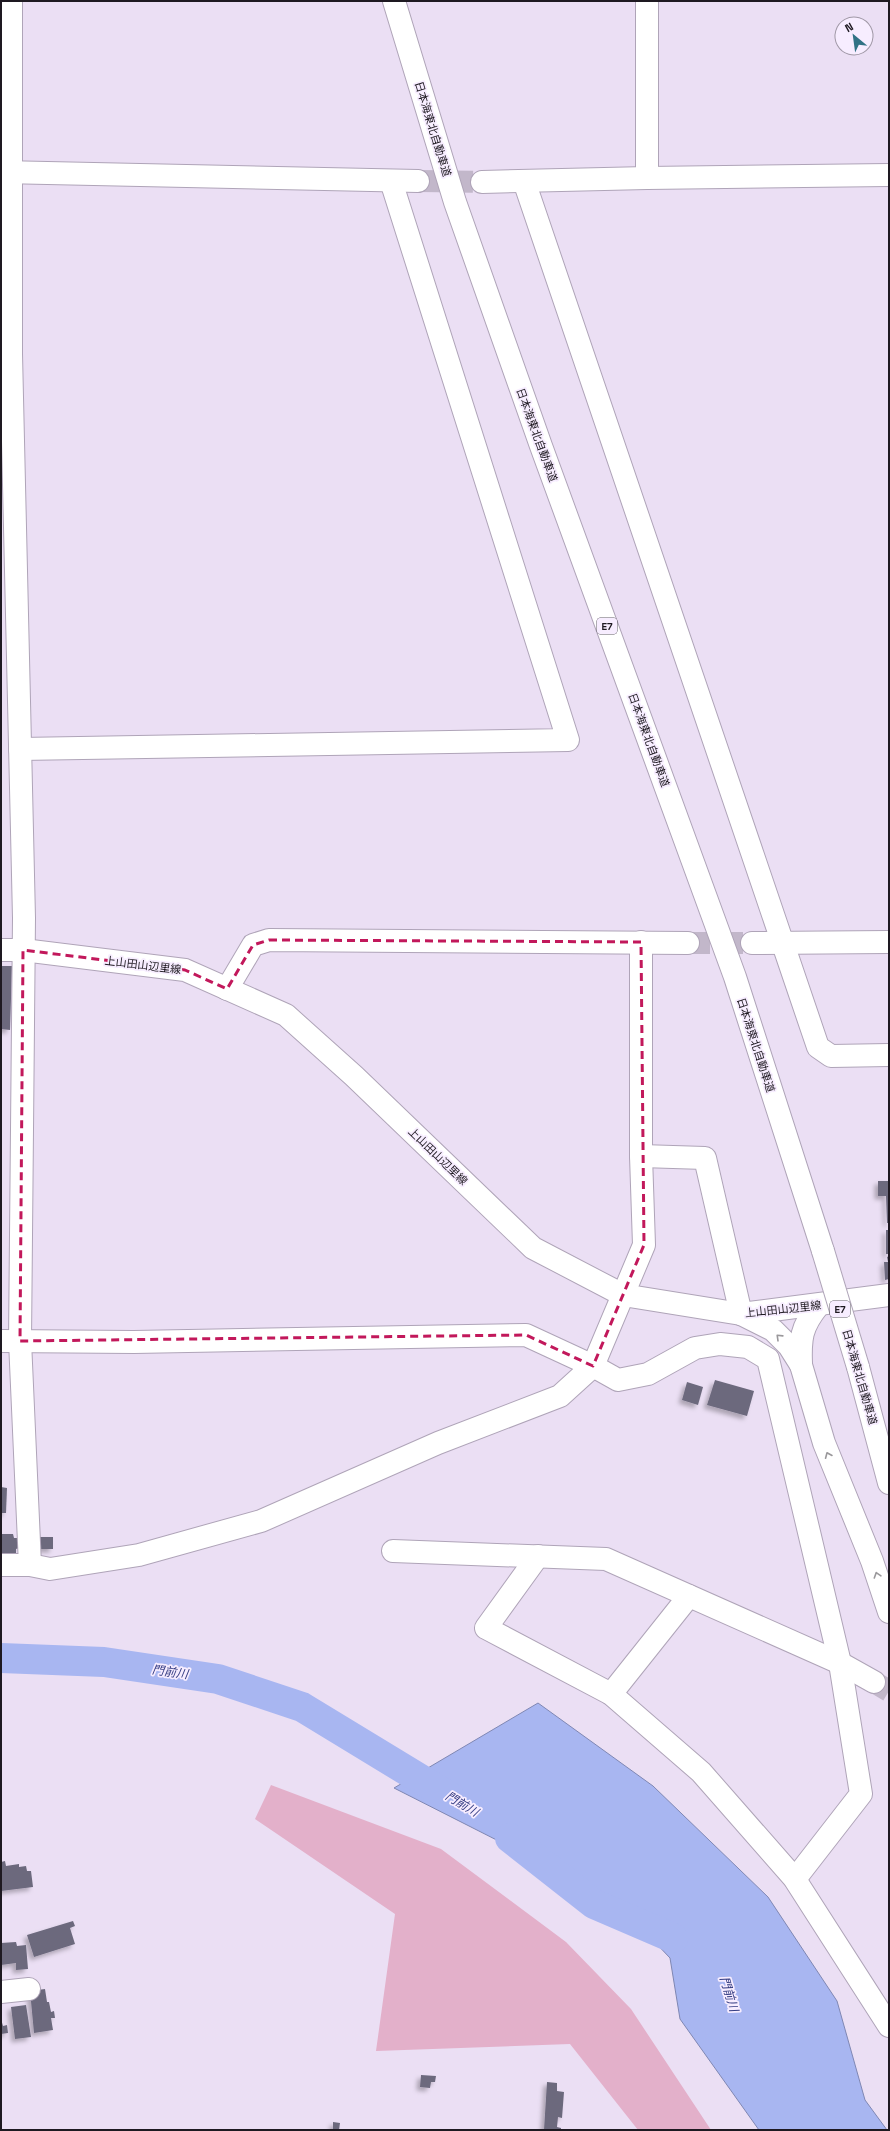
<svg xmlns="http://www.w3.org/2000/svg" width="890" height="2131" viewBox="0 0 890 2131" font-family="'Space Grotesk','Noto Sans JP',sans-serif">
<style>
.green{fill:#e3b0ca}
.water{fill:#a8b6f1;stroke:#7f87b3}
.lines{fill:none;stroke-linecap:round;stroke-linejoin:round}
.river{stroke:#a8b6f1;stroke-width:30}
.building{fill:#6c697d;filter:url(#shadow)}
.minor-tunnel{stroke:#c2b7ca;stroke-width:22;stroke-dasharray:22 11;stroke-linecap:butt}
.minor-casing{stroke:#afa4b8;stroke-width:24}
.major-casing{stroke:#afa4b8;stroke-width:24}
.highway-casing{stroke:#afa4b8;stroke-width:24}
.minor{stroke:#fff;stroke-width:22}
.major{stroke:#fff;stroke-width:22}
.highway{stroke:#fff;stroke-width:22}
.highway-bridge-casing{stroke:#afa4b8;stroke-width:24;stroke-linecap:butt}
.highway-bridge{stroke:#fff;stroke-width:22}
.oneway{stroke:#9a989b}
.marked{fill:none;stroke:#c2185b;stroke-width:3;stroke-dasharray:8 5;stroke-linejoin:round}
.labels{text-anchor:middle;stroke-width:3.5;stroke-linejoin:round;paint-order:stroke}
.shield{fill:#f7edff;stroke:#5f5964;stroke-width:1}
.shield-label{font-size:10px;font-weight:bold;fill:#1e1921}
.street-label{font-size:11px;fill:#1e1921;stroke:#f7edff}
.water-label{font-size:12px;font-style:italic;fill:#343c82;stroke:#f7edff}
</style>
<defs>
<filter id="shadow"><feDropShadow dx="-3.5" dy="3.5" stdDeviation="2" flood-color="#0004"/></filter>
</defs>
<rect width="100%" height="100%" fill="#ebdff4"/>
<polygon class="green" points="271,1785 441,1849 566,1942 631,2009 711,2130 638,2130 570,2044 376,2051 395,1914 255,1819"/>
<polygon class="water" points="538,1703 653,1786 768,1897 837,2001 865,2100 887,2130 759,2130 680,2019 670,1958 615,1900 394,1788"/>
<g class="lines">
<g class="river">
<polyline points="1,1658 104,1662 218,1679 302,1707 450,1797"/>
<polyline points="510,1838 594,1904 673,1938"/>
</g>
</g>
<g class="building">
<polygon points="1,966 12,966 10,1030 1,1029"/>
<polygon points="878,1181 889,1181 889,1223 887,1223 886,1196 878,1196"/>
<rect x="886" y="1230" width="3" height="24"/>
<polygon points="889,1256 889,1279 885,1280 884,1262 888,1262 887,1257"/>
<polygon points="715,1380 754,1391 747,1416 707,1405"/>
<polygon points="687,1382 703,1387 698,1405 682,1400"/>
<polygon points="1,1487 7,1488 6,1513 1,1513"/>
<polygon points="1,1534 13,1534 14,1538 17,1538 19,1548 16,1549 16,1553 1,1553"/>
<polygon points="37,1537 53,1537 53,1549 38,1549"/>
<polygon points="5,1861 6,1866 19,1864 19,1867 26,1866 27,1871 31,1871 33,1887 1,1891 1,1862"/>
<polygon points="73,1921 75,1926 70,1928 75,1944 34,1957 27,1935"/>
<polygon points="16,1942 17,1946 26,1945 28,1969 16,1970 16,1963 1,1965 1,1943"/>
<polygon points="45,1989 47,2002 49,2002 51,2012 54,2011 55,2018 51,2018 53,2030 34,2033 30,1991"/>
<polygon points="26,2005 31,2037 15,2039 11,2007"/>
<polygon points="1,2019 3,2026 7,2025 8,2033 1,2034"/>
<polygon points="421,2075 436,2076 435,2082 431,2082 430,2088 420,2087"/>
<polygon points="547,2082 557,2083 557,2091 564,2092 562,2118 558,2117 557,2127 561,2128 561,2130 544,2130"/>
<polygon points="333,2122 340,2123 339,2130 333,2130"/>
</g>
<g class="lines">
<g class="minor-tunnel">
<polyline points="418,181 482,182"/>
<polyline points="688,943 752,943"/>
<polyline points="874,1682 889,1691"/>
</g>
<g class="minor-casing">
<g id="minor">
<polyline points="11,1 11,354 24,918 20,1341 30,1565"/>
<polyline points="647,1 647,178 889,175"/>
<polyline points="1,172 418,181"/>
<polyline points="524,181 818,1047 831,1056 889,1055"/>
<polyline points="482,182 647,178"/>
<polyline points="20,749 568,740 391,181"/>
<polyline points="752,943 889,942"/>
<polyline points="227,989 253,945 269,940 688,943"/>
<polyline points="641,1156 705,1158 741,1314"/>
<polyline points="1,1341 134,1342 526,1335 593,1366 618,1380 648,1374 695,1348 720,1344 748,1347 768,1359 840,1663 861,1794 795,1879"/>
<polyline points="393,1551 606,1559 840,1663 874,1682"/>
<polyline points="538,1556 486,1628 611,1694 701,1772 794,1878 889,2026"/>
<polyline points="1,1565 30,1565 50,1569 139,1555 261,1521 438,1443 560,1396 593,1366 644,1245 641,1156 641,942"/>
<polyline points="611,1694 689,1596"/>
<polyline points="1,1992 29,1989"/>
</g>
</g>
<g class="major-casing">
<polyline id="major" points="1,950 23,950 185,970 286,1015 354,1076 533,1248 623,1295 741,1314 889,1295"/>
</g>
<g class="highway-casing">
<g id="highway">
<polyline points="394,1 455,202 541,446 735,977 823,1251"/>
<polyline points="741,1314 773,1330 789,1346 801,1365 824,1443 872,1561 889,1612"/>
<path d="M 801,1365 C 800,1339 801,1327 818,1306"/>
<polyline points="858,1367 889,1483"/>
</g>
</g>
<use href="#minor" class="minor"/>
<use href="#major" class="major"/>
<use href="#highway" class="highway"/>
<g class="highway-bridge-casing">
<polyline id="highway-bridge" points="823,1251 858,1367"/>
</g>
<use href="#highway-bridge" class="highway-bridge"/>
</g>
<defs><path id="oneway-chevron" d="M-2-3.5L2.5 0L-2 3.5" fill="none" stroke-width="1.6" stroke-linecap="round" stroke-linejoin="round"/></defs>
<g class="oneway">
<use href="#oneway-chevron" transform="translate(779 1337) rotate(-136)"/>
<use href="#oneway-chevron" transform="translate(828 1455) rotate(-113)"/>
<use href="#oneway-chevron" transform="translate(877 1575) rotate(-108)"/>
</g>
<path class="marked" d="M 269,940 L 641,942 L 644,1245 L 593,1366 L 526,1335 L 20,1341 L 23,950 L 185,970 L 227,989 L 253,945 Z"/>
<g class="labels">
<g class="shield">
<rect x="597" y="618" width="20" height="16" rx="3"/>
<rect x="830" y="1301" width="20" height="16" rx="3"/>
</g>
<g class="shield-label">
<text x="607" y="630">E7</text>
<text x="840" y="1313">E7</text>
</g>
<g class="street-label">
<text transform="translate(433 129) rotate(73)" y="4">日本海東北自動車道</text>
<text transform="translate(537 435) rotate(70)" y="4">日本海東北自動車道</text>
<text transform="translate(649 740) rotate(70)" y="4">日本海東北自動車道</text>
<text transform="translate(143 965) rotate(7)" y="4">上山田山辺里線</text>
<text transform="translate(756 1045) rotate(72)" y="4">日本海東北自動車道</text>
<text transform="translate(438 1156) rotate(44)" y="4">上山田山辺里線</text>
<text transform="translate(783 1309) rotate(-6)" y="4">上山田山辺里線</text>
<text transform="translate(860 1377) rotate(74)" y="4">日本海東北自動車道</text>
</g>
<g class="water-label">
<text transform="translate(170 1672) rotate(8)" y="4">門前川</text>
<text transform="translate(462 1804) rotate(31)" y="4">門前川</text>
<text transform="translate(729 1994) rotate(73)" y="4">門前川</text>
</g>
</g>
<rect width="890" height="2131" fill="none" stroke="#1e1921" stroke-width="4"/>
<g transform="translate(854 36) rotate(331)"><circle r="19" fill="#f7edff" stroke="#a098a6"/>
<path d="M0-3L7 15L0 10L-7 15Z" fill="#317285"/>
<text y="-6" font-size="11" font-weight="bold" text-anchor="middle" fill="#1e1921">N</text>
</g>
</svg>
